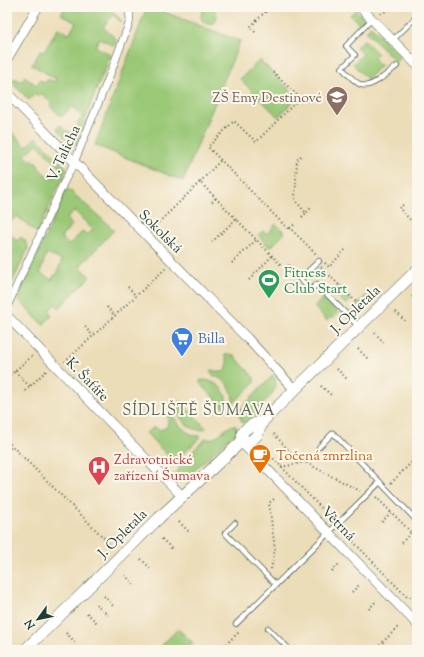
<svg xmlns="http://www.w3.org/2000/svg" width="424" height="657" viewBox="0 0 424 657" font-family="'Sorts Mill Goudy',serif">
<style>
.green{fill:#9ac876;stroke:#5c8255;fill-rule:evenodd}
.lines{fill:none;stroke-linecap:round;stroke-linejoin:round}
.service-casing{stroke:#3e5548;stroke-width:6}
.pedestrian-casing{stroke:#3e5548;stroke-width:8}
.minor-casing{stroke:#3e5548;stroke-width:10}
.tertiary-casing{stroke:#3e5548;stroke-width:12}
.path{stroke:#3e5548;stroke-width:2;stroke-dasharray:1 3;stroke-linecap:butt}
.service{stroke:#fff;stroke-width:4.5}
.pedestrian{stroke:#fff;stroke-width:7}
.minor{stroke:#fff;stroke-width:9}
.tertiary{stroke:#fff;stroke-width:11}
.labels{text-anchor:middle;stroke-width:4;stroke-linejoin:round;paint-order:stroke}
.education-label{font-size:14px;fill:#785e54;stroke:#fbf7ec;text-anchor:end}
.street-label{font-size:14px;fill:#1f3d34;stroke:#fbf7ec}
.leisure-label{font-size:14px;fill:#27864d;stroke:#fbf7ec;text-anchor:start}
.shop-label{font-size:14px;fill:#366cbe;stroke:#fbf7ec;text-anchor:start}
.food-label{font-size:14px;fill:#c56008;stroke:#fbf7ec;text-anchor:start}
.health-label{font-size:14px;fill:#be3a42;stroke:#fbf7ec;text-anchor:start}
.neighbourhood-label{font-size:15px;letter-spacing:1px;fill:#606556;stroke:#fbf7ec}
</style>
<rect width="100%" height="100%" fill="#fbf7ec"/>
<filter id="ink" filterUnits="userSpaceOnUse"><feTurbulence type="fractalNoise" baseFrequency=".025" numOctaves="2"/><feDisplacementMap in="SourceGraphic" scale="8" xChannelSelector="R" yChannelSelector="G"/><feConvolveMatrix kernelMatrix="1 2 1 2 8 2 1 2 1" color-interpolation-filters="sRGB"/></filter>
<filter id="wash" filterUnits="userSpaceOnUse"><feTurbulence type="fractalNoise" baseFrequency=".012" numOctaves="4" result="noise"/><feDisplacementMap in="SourceGraphic" scale="16" xChannelSelector="R" yChannelSelector="G"/><feGaussianBlur stdDeviation="0.9" result="paint"/><feColorMatrix in="noise" values="0 0 0 0 0 0 0 0 0 0 0 0 0 0 0 0 0 1.4 0 .05"/><feComposite in="paint" operator="in"/></filter>
<g filter="url(#wash)">
<rect width="100%" height="100%" fill="#ecddb9"/>
<g class="green">
<polygon points="65,7 108,7 122,21 121,22 113,15 103,27 117,40 114,46 100,38 95,46 111,55 92,100 76,144 71,144 57,128 60,125 67,132 69,131 72,134 79,127 77,123 83,117 73,106 61,117 50,106 52,104 41,93 38,96 35,94 29,100 10,81 10,78 14,80 15,78 16,80 17,79 21,82 25,76 30,81 37,85 40,80 45,83 48,79 54,82 56,79 32,65 41,50 44,52 58,28 69,34 76,23 61,14"/>
<polygon points="147,7 151,7 240,41 183,181 95,145"/>
<circle cx="209" cy="16" r="8"/>
<polygon points="356,10 365,20 360,25 350,15"/>
<polygon points="371,26 401,57 396,62 366,31"/>
<polygon points="364,40 378,54 374,58 381,65 367,79 353,64 363,54 356,47"/>
<polygon points="260,60 297,97 278,117 240,79"/>
<path d="M 10,130 L 26,147 L 36,137 L 67,168 L 37,233 L 17,216 L 7,226 L 7,223 L 13,216 L 7,210 L 7,133 ZM 37,144 L 60,167 L 61,171 L 53,178 L 51,177 L 49,178 L 38,167 L 39,166 L 32,159 L 30,161 L 25,155 Z"/>
<path d="M 67,188 L 114,230 L 80,266 L 90,277 L 59,308 L 56,304 L 49,311 L 52,315 L 43,325 L 17,298 L 29,274 ZM 75,211 L 93,230 L 87,235 L 83,231 L 69,245 L 61,237 L 72,225 L 66,219 ZM 46,254 L 62,260 L 56,276 L 54,275 L 52,280 L 40,273 Z"/>
<polygon points="276,224 285,233 270,248 258,235 263,231 267,234"/>
<polygon points="7,231 17,241 21,237 27,243 28,249 7,293"/>
<polygon points="338,286 351,300 346,305 333,292"/>
<path d="M 367,295 L 372,300 C 366,306 360,313 351,310 Z"/>
<polygon points="324,299 339,313 334,318 331,317 327,321 314,307 321,300"/>
<path d="M 229,354 L 234,355 L 254,378 L 254,383 L 233,404 C 234,395 229,383 221,379 C 215,376 215,378 210,371 L 212,370 L 218,372 L 224,372 C 229,366 228,362 225,355 Z"/>
<path d="M 273,375 C 282,389 268,398 259,407 L 258,413 L 245,425 L 241,420 L 238,412 Z"/>
<path d="M 201,380 C 218,380 230,393 226,410 L 199,382 Z"/>
<path d="M 179,400 L 206,428 C 196,435 181,422 178,413 C 177,408 178,404 179,400 Z"/>
<path d="M 167,415 L 172,415 C 179,425 186,435 199,436 L 200,438 L 174,462 L 146,433 L 154,427 L 160,430 L 167,427 L 168,423 Z"/>
<path d="M 234,425 L 240,430 L 235,435 L 232,435 L 188,476 C 182,480 178,481 172,477 L 180,468 L 179,465 L 205,439 C 216,442 224,427 234,425 Z"/>
<polygon points="178,629 193,643 185,650 157,650"/>
</g>
</g>
<g filter="url(#ink)">
<g class="lines">
<g class="service-casing">
<g id="service">
<path d="M 372,19 L 346,46 L 355,55 L 342,68 C 347,73 354,82 361,85 C 371,89 389,72 397,66"/>
<polyline points="393,40 417,16"/>
<polyline points="289,268 311,290 317,284 359,327"/>
<polyline points="300,279 319,261"/>
<polyline points="319,447 333,433 417,521"/>
<polyline points="235,523 225,533 276,585"/>
<polyline points="236,624 380,482"/>
<polyline points="268,628 290,650"/>
</g>
</g>
<g class="pedestrian-casing">
<polyline id="pedestrian" points="7,307 63,184 74,163 109,77 130,21 129,7"/>
</g>
<g class="minor-casing">
<g id="minor">
<polyline points="360,7 417,65"/>
<polyline points="7,59 38,7"/>
<polyline points="7,93 247,338 294,389"/>
<polyline points="7,316 182,496"/>
<polyline points="241,442 417,624"/>
</g>
</g>
<g class="tertiary-casing">
<g id="tertiary">
<polyline points="243,440 250,442 257,435 263,421 417,270"/>
<path d="M 243,440 L 242,433 C 248,426 254,423 263,421"/>
<polyline points="25,650 159,518 243,440"/>
</g>
</g>
<g class="path">
<polyline points="381,14 393,7"/>
<polyline points="255,32 250,27 270,7"/>
<polyline points="273,72 300,98 256,142 234,121 208,147 289,230 290,228 316,254"/>
<polyline points="301,156 297,160 295,200 306,213 311,208"/>
<polyline points="200,182 221,160"/>
<polyline points="212,202 216,198"/>
<polyline points="403,205 399,208 417,227"/>
<polyline points="302,217 307,212"/>
<polyline points="153,228 200,182 282,266"/>
<polyline points="290,228 295,224"/>
<polyline points="212,242 236,219"/>
<polyline points="232,263 256,240"/>
<polyline points="325,263 329,267 345,250"/>
<polyline points="321,267 356,302"/>
<polyline points="249,280 272,256"/>
<polyline points="128,287 136,296"/>
<polyline points="412,296 417,301"/>
<polyline points="107,307 115,316"/>
<polyline points="396,312 406,322"/>
<polyline points="85,327 93,336"/>
<polyline points="375,333 384,343"/>
<polyline points="358,349 368,359"/>
<polyline points="65,362 166,268"/>
<polyline points="337,369 347,379"/>
<polyline points="15,371 30,387"/>
<polyline points="7,378 33,355"/>
<polyline points="321,386 331,395"/>
<polyline points="25,391 47,370"/>
<polyline points="274,434 291,453 316,468 360,491"/>
<polyline points="7,441 109,543"/>
<polyline points="265,450 332,519"/>
<polyline points="7,451 12,446"/>
<polyline points="281,467 306,462"/>
<polyline points="391,483 417,457"/>
<polyline points="376,497 417,538"/>
<polyline points="179,522 190,533"/>
<polyline points="382,522 391,512"/>
<polyline points="342,530 407,597 411,597 417,595"/>
<polyline points="162,539 173,550"/>
<polyline points="402,543 411,532"/>
<polyline points="141,559 152,570"/>
<polyline points="271,569 275,550 269,503 274,499"/>
<polyline points="332,571 339,564"/>
<polyline points="125,575 135,586"/>
<polyline points="352,592 359,585"/>
<polyline points="104,596 114,607"/>
<polyline points="96,604 108,615"/>
<polyline points="369,609 376,601"/>
<polyline points="87,613 98,624"/>
<polyline points="66,633 77,644"/>
<polyline points="377,648 399,626"/>
<polyline points="220,650 240,631"/>
</g>
<use href="#service" class="service"/>
<use href="#pedestrian" class="pedestrian"/>
<use href="#minor" class="minor"/>
<use href="#tertiary" class="tertiary"/>
</g>
</g>
<defs>
<g id="school-pin" transform="scale(1.15)"><path d="M0 17L-7.5 6A9.5 9.5 0 1 1 7.5 6Z" fill="#8d6e63" stroke="#fbf7ec"/><path d="M0-5L7-2L0 1L-7-2ZM-4 1L0 2.5L4 1V4Q0 6-4 4Z" fill="#fff"/></g>
<g id="stadium-pin" transform="scale(1.15)"><path d="M0 17L-7.5 6A9.5 9.5 0 1 1 7.5 6Z" fill="#2e9e5b" stroke="#fbf7ec"/><path d="M0-5a6.5 5 0 1 0 0 10a6.5 5 0 1 0 0-10ZM-3.5-1.8h7v3.6h-7Z" fill="#fff"/></g>
<g id="supermarket-pin" transform="scale(1.15)"><path d="M0 17L-7.5 6A9.5 9.5 0 1 1 7.5 6Z" fill="#3f7fe0" stroke="#fbf7ec"/><path d="M-6-5.5h2.5l.6 2H6L4.5 2H-2.5L-4.4-4H-6ZM-1.5 3.2a1.3 1.3 0 1 0 .1 0ZM3 3.2a1.3 1.3 0 1 0 .1 0Z" fill="#fff"/></g>
<g id="cafe-pin" transform="scale(1.15)"><path d="M0 17L-7.5 6A9.5 9.5 0 1 1 7.5 6Z" fill="#e8710a" stroke="#fbf7ec"/><path d="M-5.5-4.5H6V0H3Q3 3.5 0 3.5H-2.5Q-5.5 3.5-5.5 0ZM3-3.2v2h1.7v-2ZM-6 4.5H4V6H-6Z" fill="#fff"/></g>
<g id="hospital-pin" transform="scale(1.15)"><path d="M0 17L-7.5 6A9.5 9.5 0 1 1 7.5 6Z" fill="#e0444e" stroke="#fbf7ec"/><path d="M-5-5h3v3.5h4V-5h3V5h-3V1.5h-4V5h-3Z" fill="#fff"/></g>
</defs>
<g fill-rule="evenodd">
<use href="#school-pin" x="337" y="97"/>
<use href="#stadium-pin" x="269" y="280"/>
<use href="#supermarket-pin" x="182" y="338"/>
<use href="#cafe-pin" x="260" y="455"/>
<use href="#hospital-pin" x="99" y="467"/>
</g>
<g class="labels">
<g class="education-label">
<text x="322" y="102">ZŠ Emy Destinové</text>
</g>
<g class="street-label">
<text transform="translate(63 153) rotate(-65)" y="5">V. Talicha</text>
<text transform="translate(161 231) rotate(45)" y="5">Sokolská</text>
<text transform="translate(355 309) rotate(-44)" y="5">J. Opletala</text>
<text transform="translate(88 379) rotate(46)" y="5">K. Šafáře</text>
<text transform="translate(339 523) rotate(46)" y="5">Větrná</text>
<text transform="translate(122 533) rotate(-45)" y="5">J. Opletala</text>
</g>
<g class="leisure-label">
<text x="284" y="277">Fitness<tspan x="284" dy="16">Club Start</tspan></text>
</g>
<g class="shop-label">
<text x="198" y="343">Billa</text>
</g>
<g class="food-label">
<text x="276" y="460">Točená zmrzlina</text>
</g>
<g class="health-label">
<text x="114" y="464">Zdravotnické<tspan x="114" dy="16">zařízení Šumava</tspan></text>
</g>
<g class="neighbourhood-label">
<text x="199" y="415">SÍDLIŠTĚ ŠUMAVA</text>
</g>
</g>
<rect width="424" height="657" fill="none" stroke="#fbf7ec" stroke-width="24"/>
<g transform="translate(38 619) rotate(237)" stroke="#fbf7ec" stroke-width="3" paint-order="stroke">
<path d="M0-3L7 15L0 10L-7 15Z" fill="#1f3d34"/>
<text y="-6" font-size="11" font-weight="bold" text-anchor="middle" fill="#1f3d34">N</text>
</g>
</svg>
